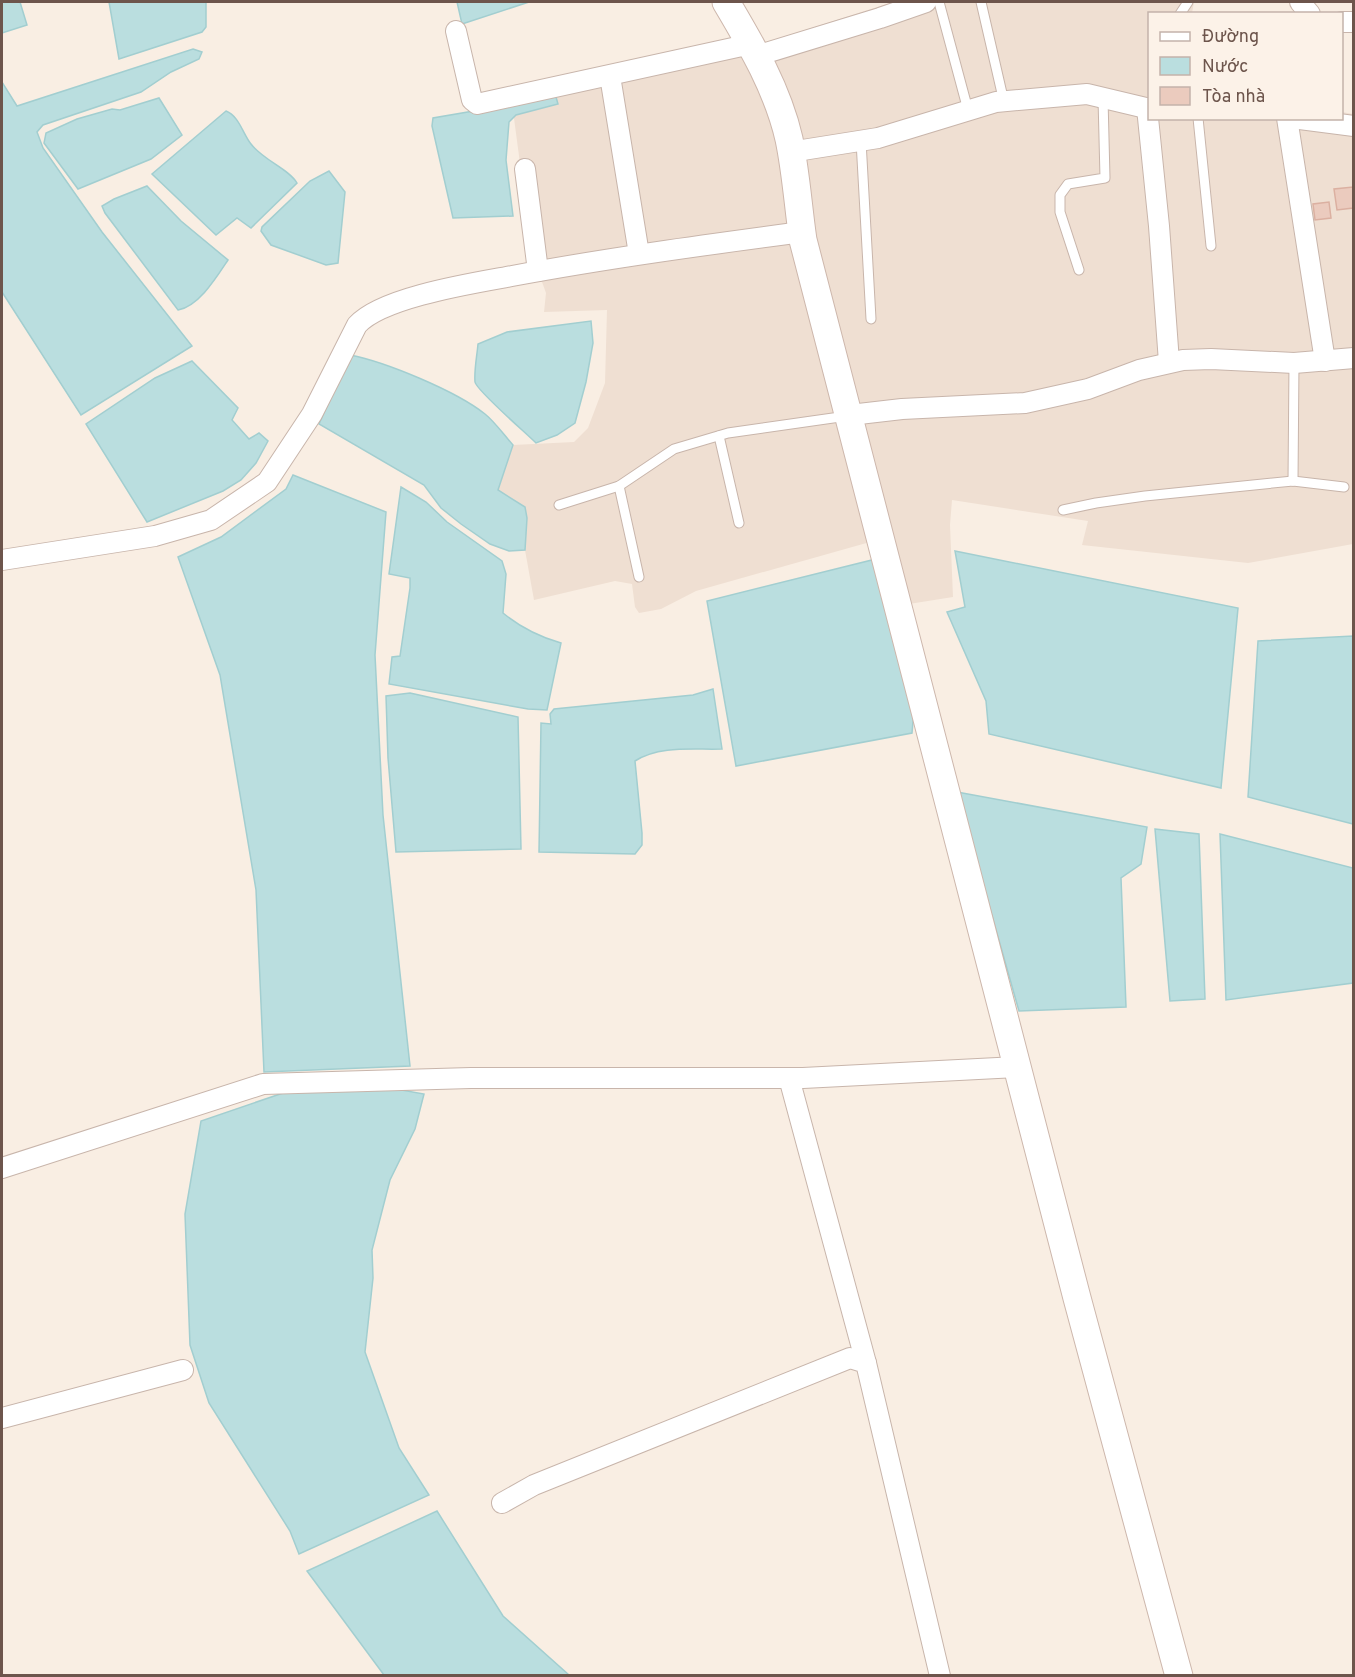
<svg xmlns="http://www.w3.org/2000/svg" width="1355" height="1677" viewBox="0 0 1355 1677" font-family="Overpass,sans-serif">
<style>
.residential{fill:#efdfd2}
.water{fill:#badedf;stroke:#a2ced0;stroke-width:1.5}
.building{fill:#ebcbbe;stroke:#dbb0a1;stroke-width:1.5}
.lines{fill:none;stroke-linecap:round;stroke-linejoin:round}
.lane-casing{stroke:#c8b5ab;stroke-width:11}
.street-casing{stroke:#c8b5ab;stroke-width:22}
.secondary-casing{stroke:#cdb7ac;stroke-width:29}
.lane{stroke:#fff;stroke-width:9}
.street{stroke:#fff;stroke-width:20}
.secondary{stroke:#fff;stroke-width:27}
</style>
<rect width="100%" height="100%" fill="#f9eee3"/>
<polygon class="residential" points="893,2 1194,2 1192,13 1150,14 1150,118 1342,118 1342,112 1353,114 1353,544 1248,563 1082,545 1088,521 952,500 950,525 953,597 909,604 895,539 870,542 696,591 661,609 639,613 635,607 632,584 615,581 534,600 525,550 527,518 498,490 513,445 574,442 588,428 605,383 607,310 544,312 546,293 532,254 510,88 767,42"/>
<g class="water">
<polygon points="2,2 20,2 27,25 2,33"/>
<polygon points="109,2 206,2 206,27 202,32 119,59"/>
<polygon points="457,2 529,2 462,24"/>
<polygon points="193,49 202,52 199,59 171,72 141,92 43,125 37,132 43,148 102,232 192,346 81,415 2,292 2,82 17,106"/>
<polygon points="556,97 558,104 516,115 509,122 506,160 513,216 453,218 432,126 433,118"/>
<polygon points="159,98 182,135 151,159 78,189 44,143 46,133 77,119 112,109 120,110"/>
<path d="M 226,111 C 239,116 243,134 251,144 C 263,160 289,169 297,183 L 251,228 L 237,218 L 216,235 L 152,174 Z"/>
<polygon points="329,171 345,192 338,263 326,265 271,245 261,231 262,227 310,181"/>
<path d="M 147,186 L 181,221 L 228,260 C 216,278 199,306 178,310 L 105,213 L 102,206 L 114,199 Z"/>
<path d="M 591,321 L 593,343 L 586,382 L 575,423 L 557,435 L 536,443 C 526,433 476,390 475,382 C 474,370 477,356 478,344 L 507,332 Z"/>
<path d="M 350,355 C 386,362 456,391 485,414 C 495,422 504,435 513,445 L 498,490 L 525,507 L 527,518 L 525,550 L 509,551 L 490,544 L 461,524 L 441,508 L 424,485 L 319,424 Z"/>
<polygon points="192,361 238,408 232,420 249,439 259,433 268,441 256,463 241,480 223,491 147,522 86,424 155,378"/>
<polygon points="293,475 386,512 375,655 383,815 410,1066 264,1072 256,890 220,675 178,557 221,537 286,489"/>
<path d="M 401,487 L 426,502 L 447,522 L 502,561 L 506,574 L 503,613 C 520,627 540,637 561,643 L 547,710 L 528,709 L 389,684 L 392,657 L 400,656 L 410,588 L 410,578 L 389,574 Z"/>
<polygon points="955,551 1238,608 1221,788 989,734 986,701 947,612 965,607"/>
<polygon points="876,559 914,709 912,733 736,766 707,601"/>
<polygon points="1353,636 1353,824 1248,797 1258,641"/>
<path d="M 713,689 L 722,749 C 694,750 660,745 635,761 L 642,833 L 642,845 L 635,854 L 539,852 L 541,723 L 551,724 L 550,714 L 554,709 L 693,695 Z"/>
<polygon points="410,693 518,717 521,849 396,852 388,758 386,696"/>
<polygon points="957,792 1147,827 1141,864 1121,878 1126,1007 1019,1011"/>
<polygon points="1155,829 1199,834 1205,999 1170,1001"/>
<polygon points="1220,834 1353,868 1353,983 1226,1000"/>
<polygon points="368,1084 424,1094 415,1129 390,1180 372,1250 373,1278 365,1352 399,1448 429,1495 299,1554 290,1531 209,1403 190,1345 185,1214 201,1121 283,1093"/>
<polygon points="437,1511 503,1616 569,1675 384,1675 307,1571"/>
</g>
<g class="building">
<polygon points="1353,187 1353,208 1337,210 1334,189"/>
<polygon points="1329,202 1331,218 1315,220 1313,204"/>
</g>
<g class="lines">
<g class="lane-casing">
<g id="lane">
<polyline points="939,2 968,110"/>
<polyline points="981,2 1004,102"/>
<polyline points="1180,14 1188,2"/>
<polyline points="1198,118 1211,246"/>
<polyline points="861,141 871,319"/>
<polyline points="1079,270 1060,212 1060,195 1068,184 1105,178 1103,98"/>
<polyline points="719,436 739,523"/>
<polyline points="1293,481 1294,363"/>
<polyline points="619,486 639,577"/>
<polyline points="559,505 619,486 674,449 728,433 847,416"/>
<polyline points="1063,510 1096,503 1145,496 1293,481 1344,487"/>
</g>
</g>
<g class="street-casing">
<g id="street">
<polyline points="1300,2 1310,14"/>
<polyline points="1342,22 1354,22"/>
<polyline points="456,31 472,100 477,104 751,44"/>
<polyline points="756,56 880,18 926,2"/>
<polyline points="610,76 639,254"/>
<polyline points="1147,108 1159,226 1169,362"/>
<polyline points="1287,118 1325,361"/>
<polyline points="1292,118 1354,126"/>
<polyline points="790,152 878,138 996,102 1087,94 1150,109"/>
<polyline points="525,169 538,271"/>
<polyline points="850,415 902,409 1025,403 1088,389 1139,370 1183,360 1211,359 1294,363 1354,358"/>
<path d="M 2,560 L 155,536 L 211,520 L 267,482 L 312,414 L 357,325 C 382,297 474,283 512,276 C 608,258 705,245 802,232"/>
<polyline points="789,1078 866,1363"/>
<polyline points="2,1168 263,1084 471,1078 803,1078 1017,1067"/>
<polyline points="2,1418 183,1370"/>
<polyline points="502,1503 534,1485 850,1358 866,1363 940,1676"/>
</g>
</g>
<g class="secondary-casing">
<path id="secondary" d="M 726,2 C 751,44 778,90 789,139 C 796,172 798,206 803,240 L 1077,1298 L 1179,1676"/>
</g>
<use href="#lane" class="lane"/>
<use href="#street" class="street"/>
<use href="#secondary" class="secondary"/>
</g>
<rect width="1355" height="1677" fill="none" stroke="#6d554c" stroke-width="6"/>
<rect x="1148" y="12" width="195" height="108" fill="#fcf2e8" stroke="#c3b3aa" stroke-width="1.5"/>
<rect x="1160" y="32" width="30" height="9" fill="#ffffff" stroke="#c3b3aa" stroke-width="1.5"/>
<text x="1202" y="42" font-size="18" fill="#6d554c">Đường</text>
<rect x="1160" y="57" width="30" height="18" fill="#badedf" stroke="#c3b3aa" stroke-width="1.5"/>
<text x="1202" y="72" font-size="18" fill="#6d554c">Nước</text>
<rect x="1160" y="87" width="30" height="18" fill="#ebcbbe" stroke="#c3b3aa" stroke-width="1.5"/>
<text x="1202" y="102" font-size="18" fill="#6d554c">Tòa nhà</text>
</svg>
